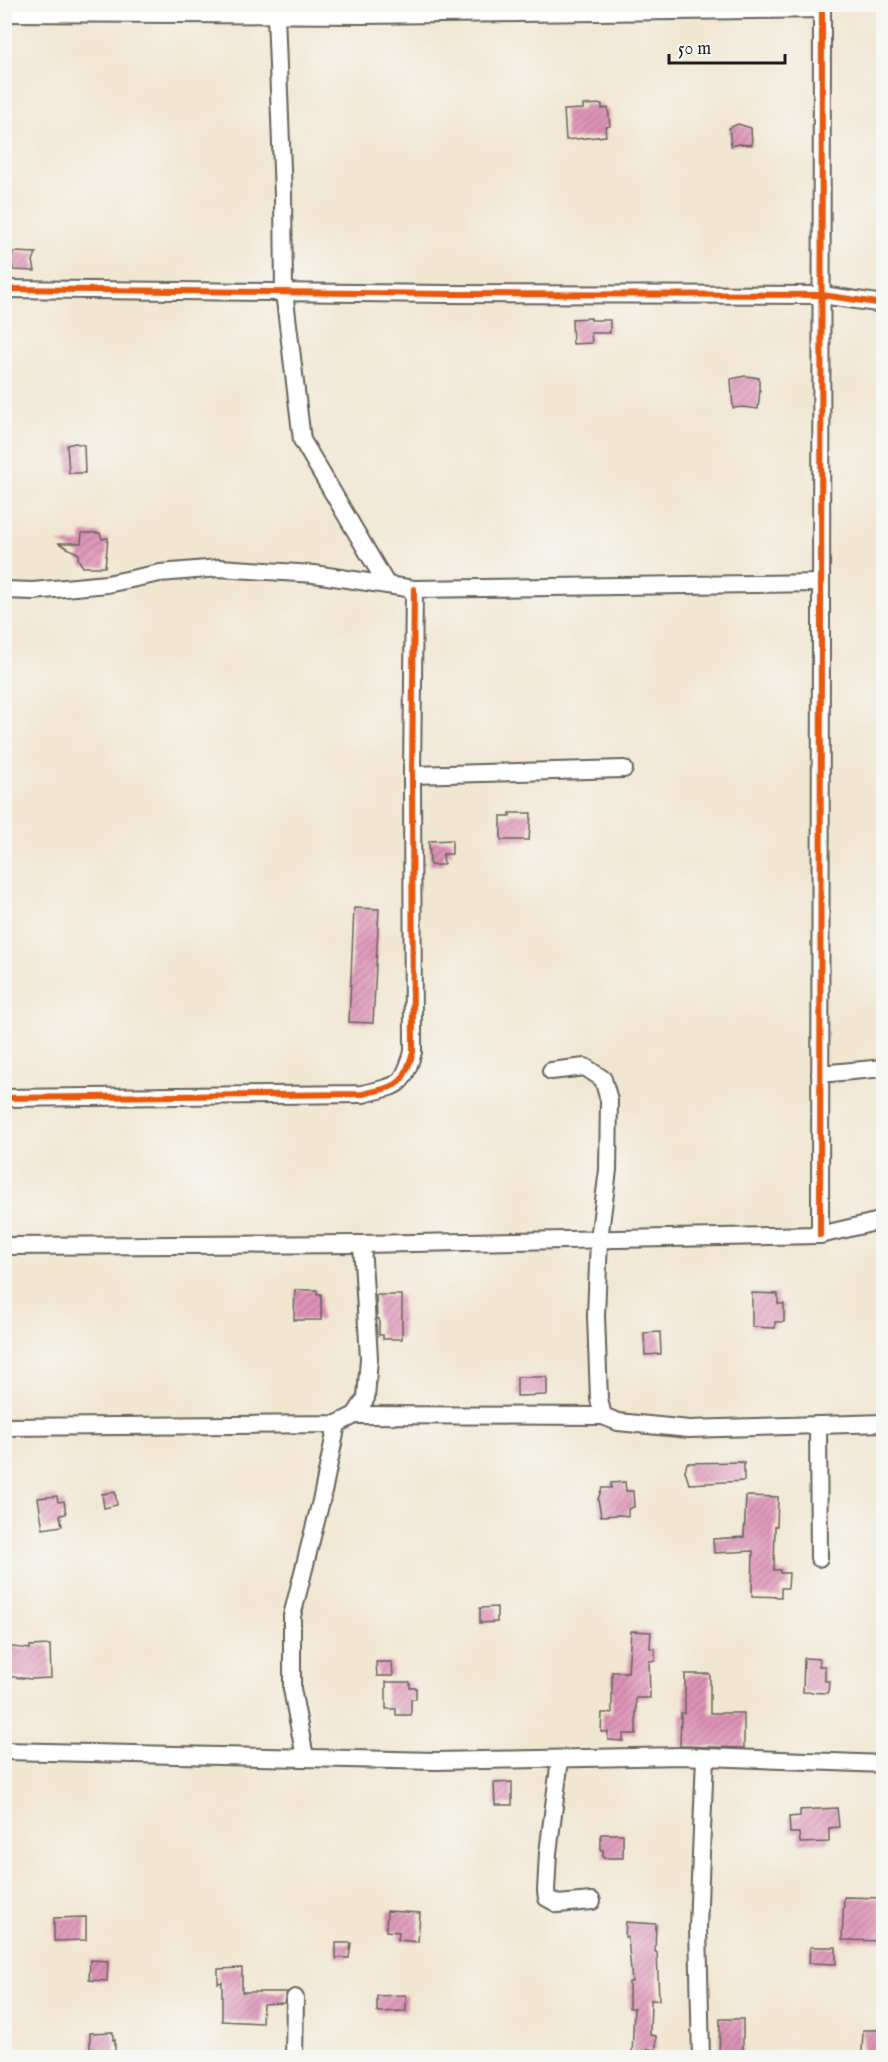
<svg xmlns="http://www.w3.org/2000/svg" width="888" height="2062" viewBox="0 0 888 2062" font-family="'IM FELL English',serif">
<style>
.building{fill:url(#building-hatch)}
.lines{fill:none;stroke-linecap:round;stroke-linejoin:round}
.street-casing{stroke:#67635b;stroke-width:20}
.street{stroke:#fff;stroke-width:16}
.cycleway-casing{stroke:#f6f6f2;stroke-width:10}
.cycleway{stroke:#e8590c;stroke-width:6}
</style>
<defs>
<pattern id="building-hatch" width="6" height="6" patternUnits="userSpaceOnUse" patternTransform="scale(1.5)"><rect width="6" height="6" fill="#de93b7"/><path d="M-1 1l2-2M0 6l6-6M5 7l2-2" fill="none" stroke="#b37794"/></pattern>
</defs>
<rect width="100%" height="100%" fill="#f6f6f2"/>
<filter id="ink" filterUnits="userSpaceOnUse"><feTurbulence type="fractalNoise" baseFrequency=".0167" numOctaves="2"/><feDisplacementMap in="SourceGraphic" scale="12" xChannelSelector="R" yChannelSelector="G"/><feConvolveMatrix kernelMatrix="1 2 1 2 8 2 1 2 1" color-interpolation-filters="sRGB"/></filter>
<filter id="wash" filterUnits="userSpaceOnUse"><feTurbulence type="fractalNoise" baseFrequency=".008" numOctaves="4" result="noise"/><feDisplacementMap in="SourceGraphic" scale="24" xChannelSelector="R" yChannelSelector="G"/><feGaussianBlur stdDeviation="1.35" result="paint"/><feColorMatrix in="noise" values="0 0 0 0 0 0 0 0 0 0 0 0 0 0 0 0 0 1.4 0 .05"/><feComposite in="paint" operator="in"/></filter>
<g filter="url(#wash)">
<rect width="100%" height="100%" fill="#f1e6d0"/>
<g id="blocks">
<g class="building">
<polygon points="602,104 602,109 608,108 610,126 605,127 606,136 566,140 564,110 583,109 583,105"/>
<polygon points="738,124 751,128 752,145 739,144 731,146 729,128"/>
<polygon points="14,252 36,253 33,261 35,271 13,270 10,257"/>
<polygon points="591,318 591,320 610,320 610,333 591,333 592,343 573,344 572,319"/>
<polygon points="745,376 759,378 759,390 760,390 758,409 743,407 733,408 731,379"/>
<polygon points="75,443 84,445 85,473 69,473 67,445"/>
<polygon points="82,533 100,533 102,539 108,538 105,567 83,567 78,559 79,554 58,543 81,543"/>
<polygon points="510,813 531,813 529,840 501,840 501,816 510,816"/>
<polygon points="452,840 452,854 443,854 444,865 430,865 429,841"/>
<polygon points="354,908 379,909 373,1023 349,1022"/>
<polygon points="295,1290 317,1290 317,1294 321,1294 321,1320 294,1320"/>
<polygon points="752,1293 778,1294 778,1304 784,1304 784,1322 775,1322 775,1328 752,1327"/>
<polygon points="376,1295 402,1295 402,1339 383,1339 383,1335 379,1335 379,1319 377,1319"/>
<polygon points="660,1332 661,1354 645,1355 644,1333"/>
<polygon points="517,1377 547,1377 547,1395 517,1396"/>
<polygon points="744,1462 744,1481 689,1484 685,1471 687,1463"/>
<polygon points="625,1482 626,1491 633,1491 634,1507 628,1509 628,1516 620,1515 601,1516 598,1499 602,1488 611,1488 611,1483"/>
<polygon points="115,1492 117,1505 104,1508 102,1494"/>
<polygon points="57,1496 58,1502 64,1501 66,1514 60,1515 62,1526 43,1529 38,1498"/>
<polygon points="746,1496 778,1497 777,1526 775,1526 774,1570 780,1570 780,1573 789,1573 788,1588 781,1588 781,1597 752,1596 753,1551 714,1553 713,1539 744,1537"/>
<polygon points="497,1607 497,1622 480,1623 480,1608"/>
<polygon points="631,1631 651,1632 650,1648 655,1649 655,1661 649,1661 650,1698 636,1698 636,1734 623,1734 623,1741 608,1740 608,1732 601,1732 602,1713 612,1713 612,1672 628,1672"/>
<polygon points="50,1645 51,1678 31,1679 4,1676 4,1646 30,1649 30,1646"/>
<polygon points="804,1658 820,1659 819,1666 825,1666 825,1681 829,1681 828,1693 803,1692"/>
<polygon points="376,1662 392,1662 393,1676 377,1676"/>
<polygon points="685,1674 710,1674 710,1713 744,1713 744,1748 680,1746 681,1713 685,1713"/>
<polygon points="386,1682 410,1682 410,1688 416,1688 416,1699 411,1699 411,1715 396,1715 396,1709 386,1709"/>
<polygon points="512,1782 512,1805 495,1805 494,1783"/>
<polygon points="837,1808 839,1827 829,1828 829,1842 800,1843 799,1833 790,1833 789,1817 800,1816 800,1810"/>
<polygon points="601,1834 623,1834 623,1858 603,1858 603,1850 601,1850"/>
<polygon points="844,1897 884,1898 884,1941 842,1940"/>
<polygon points="387,1911 420,1913 418,1942 398,1940 399,1932 386,1931"/>
<polygon points="86,1917 86,1940 54,1941 54,1918"/>
<polygon points="626,1922 656,1924 655,1952 657,1952 659,2000 651,2000 650,2035 656,2036 656,2050 648,2049 648,2056 632,2056 634,2008 629,2008 629,1982 632,1982 628,1937 625,1937"/>
<polygon points="336,1943 351,1943 349,1958 336,1958"/>
<polygon points="810,1947 836,1947 836,1964 809,1963"/>
<polygon points="90,1960 108,1961 107,1981 89,1980"/>
<polygon points="242,1968 242,1992 287,1992 284,2003 263,2004 262,2023 222,2021 222,1982 218,1983 218,1969"/>
<polygon points="406,1995 406,2011 377,2012 377,1996"/>
<polygon points="720,2019 743,2019 743,2058 719,2058"/>
<polygon points="863,2030 884,2030 884,2053 862,2053"/>
<polygon points="113,2032 113,2040 115,2039 115,2058 90,2058 90,2033"/>
</g>
</g>
</g>
<g filter="url(#ink)">
<use href="#blocks" fill-opacity="0" stroke="#67635b" stroke-width="1.5"/>
<g class="lines">
<g class="street-casing">
<g id="street">
<polyline points="4,13 364,15 822,9"/>
<polyline points="276,15 283,195 284,292 302,440 387,585"/>
<polyline points="4,289 445,294 822,295 884,304"/>
<polyline points="4,590 33,591 107,584 160,573 219,568 314,574 414,589 821,583"/>
<polyline points="412,775 624,769"/>
<polyline points="551,1071 585,1067 603,1079 609,1100 608,1170 599,1239 596,1316 599,1399 603,1416"/>
<polyline points="820,1074 884,1068"/>
<path d="M 4,1098 L 363,1094 C 398,1085 402,1089 413,1052 L 412,775 L 414,589"/>
<polyline points="820,1235 822,4"/>
<polyline points="4,1246 362,1244 820,1235 884,1220"/>
<polyline points="355,1415 603,1416 618,1422 689,1429 884,1423"/>
<polyline points="818,1425 819,1558"/>
<polyline points="4,1427 337,1424 355,1415 366,1398 369,1358 362,1244"/>
<polyline points="4,1751 436,1761 681,1756 884,1764"/>
<polyline points="305,1757 292,1689 292,1616 322,1497 337,1424"/>
<polyline points="560,1759 548,1853 546,1891 547,1898 558,1904 592,1901"/>
<polyline points="294,2058 295,1998"/>
<polyline points="701,2058 698,1927 705,1757"/>
</g>
</g>
<use href="#street" class="street"/>
<g class="cycleway-casing">
<g id="cycleway">
<polyline points="4,289 445,294 822,295 884,304"/>
<path d="M 4,1098 L 363,1094 C 398,1085 402,1089 413,1052 L 412,775 L 414,589"/>
<polyline points="820,1235 822,4"/>
</g>
</g>
<use href="#cycleway" class="cycleway"/>
</g>
</g>
<rect width="888" height="2062" fill="none" stroke="#f6f6f2" stroke-width="24"/>
<path d="M669 54v9h116v-9" fill="none" stroke="#1c1c1c" stroke-width="3"/>
<text x="678" y="54" font-size="18" fill="#1c1c1c" stroke="#f6f6f2" stroke-width="4.5" paint-order="stroke">50 m</text>
</svg>
